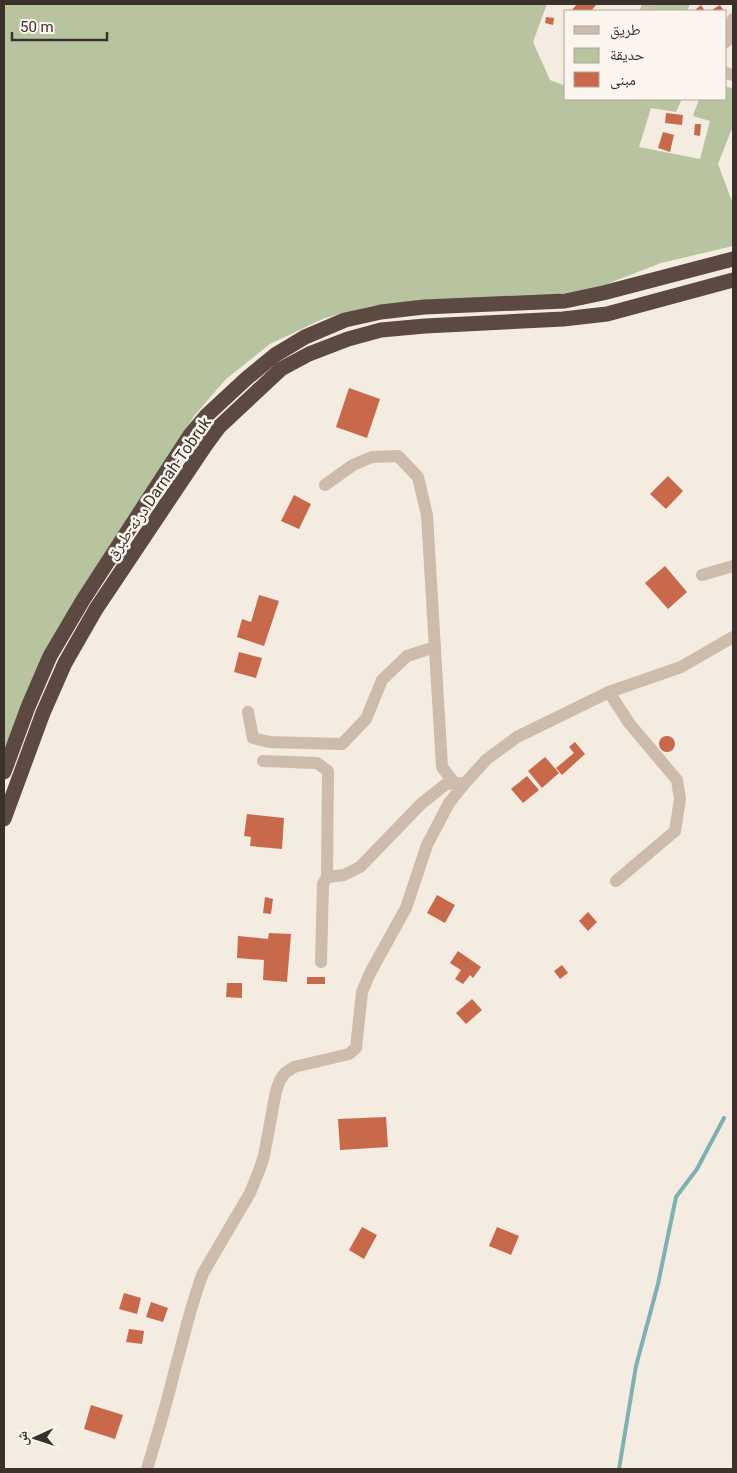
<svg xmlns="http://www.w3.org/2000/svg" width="737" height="1473" viewBox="0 0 737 1473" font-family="Roboto,'Noto Naskh Arabic',sans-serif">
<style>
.green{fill:#b8c4a0}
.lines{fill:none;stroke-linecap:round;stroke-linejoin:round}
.stream{stroke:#7fb0b2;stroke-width:4}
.building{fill:#c8694b}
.minor{stroke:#cdbbac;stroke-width:12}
.highway{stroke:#5c4a42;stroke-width:15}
.labels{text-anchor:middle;stroke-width:5;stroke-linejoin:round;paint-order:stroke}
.street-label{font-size:16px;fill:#3b302b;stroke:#fbf5ee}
</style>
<rect width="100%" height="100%" fill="#f4ebe1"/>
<g class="green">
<polygon points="4,4 547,4 533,42 550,80 566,86 566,99 682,99 676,112 651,108 639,147 700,159 710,121 693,116 699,99 726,99 726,87 733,88 733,126 718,164 733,204 733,246 661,263 599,287 537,298 372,306 325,318 270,344 226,379 194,416 76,606 4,759"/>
<polygon points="653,4 690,4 687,11 651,11"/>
</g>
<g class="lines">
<polyline class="stream" points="619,1469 636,1366 658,1284 676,1197 697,1169 724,1118"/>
</g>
<g class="building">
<polygon points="577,4 597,4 591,11 571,11"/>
<polygon points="701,5 705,11 697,11 696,9"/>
<polygon points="720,5 724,11 710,11"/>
<polygon points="546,17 554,18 553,25 545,23"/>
<polygon points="666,113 683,115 682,125 665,123"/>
<polygon points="695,124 701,124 700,136 694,135"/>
<polygon points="663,132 674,135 670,152 658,148"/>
<polygon points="349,388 380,399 367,438 336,427"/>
<polygon points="668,476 683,491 666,509 650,494"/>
<polygon points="294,495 311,504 299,529 281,521"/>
<polygon points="665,566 687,592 668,609 645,583"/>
<polygon points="259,595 279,601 264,646 237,637 242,619 251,622"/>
<polygon points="239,652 262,658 256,678 234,672"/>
<circle cx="667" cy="744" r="8"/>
<polygon points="575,742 585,754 562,775 556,768 574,753 569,747"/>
<polygon points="545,757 559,773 542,788 528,771"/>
<polygon points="527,776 539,790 523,803 511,789"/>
<polygon points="247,814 284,818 282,849 250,846 251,837 244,836"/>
<polygon points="437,895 455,905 445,923 427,913"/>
<polygon points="265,897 273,899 271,914 263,913"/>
<polygon points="588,912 597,922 588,931 579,921"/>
<polygon points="269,933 291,934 287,982 263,980 264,960 237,958 238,936 268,939"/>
<polygon points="458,951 481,967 473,978 470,975 463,984 455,979 461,970 450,963"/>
<polygon points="562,965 568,973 560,979 554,971"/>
<rect x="307" y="977" width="18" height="7"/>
<polygon points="227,983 242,983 242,998 226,997"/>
<polygon points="472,999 482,1010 466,1024 456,1013"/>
<polygon points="386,1117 388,1147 340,1150 338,1119"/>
<polygon points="362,1227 377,1235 364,1259 349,1250"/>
<polygon points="497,1227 519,1236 511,1255 489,1246"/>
<polygon points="124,1293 141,1298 137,1314 119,1309"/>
<polygon points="151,1302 168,1308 163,1322 146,1317"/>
<polygon points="129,1329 144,1331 142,1344 126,1342"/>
<polygon points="91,1405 123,1415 115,1439 84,1429"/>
</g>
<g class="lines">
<g class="minor">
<polyline points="646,11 648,4"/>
<polyline points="726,42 733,19"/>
<polyline points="726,73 733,75"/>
<polyline points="325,485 353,465 372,457 398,456 418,477 427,515 442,767 455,784"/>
<polyline points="702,575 733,566"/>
<polyline points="609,692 629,723 677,780 680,799 675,831 616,881"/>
<polyline points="248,712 253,738 269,742 342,744 366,719 382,680 407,656 435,647"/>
<polyline points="263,761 317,763 328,771 327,877"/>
<polyline points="321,962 323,884 327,877 344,875 360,867 421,804 446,784 460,783"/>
<path d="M 147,1469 C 157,1436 167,1403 175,1369 C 184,1337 191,1304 203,1273 L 250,1193 L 259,1171 L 264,1156 L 276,1091 L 280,1080 L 285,1073 L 294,1067 L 349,1054 L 356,1048 L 362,992 L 370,973 L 406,908 L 427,845 L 449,803 L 465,783 L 487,759 L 517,737 L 609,692 L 681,667 L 733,637"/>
</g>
<g class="highway">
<polyline points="4,772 28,707 50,656 83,600 190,435 206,416 247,378 275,355 305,337 345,320 381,312 424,307 565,301 603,293 733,259"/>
<polyline points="4,819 43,713 65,663 96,609 205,446 219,427 235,412 281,369 309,354 348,339 381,330 425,326 563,319 607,314 733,280"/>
</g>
</g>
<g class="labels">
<g class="street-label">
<text transform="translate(158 488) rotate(-55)" y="6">درنه-طبرق Darnah-Tobruk</text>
</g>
</g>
<rect width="737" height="1473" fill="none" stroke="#3b302b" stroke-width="10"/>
<rect x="564" y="10" width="162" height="90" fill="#fbf5ee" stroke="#aea6a0"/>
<rect x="574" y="26" width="25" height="8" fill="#cdbbac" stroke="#aea6a0"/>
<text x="610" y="35" font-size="15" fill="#3b302b">طريق</text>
<rect x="574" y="48" width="25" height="15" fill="#b8c4a0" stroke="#aea6a0"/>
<text x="610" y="60" font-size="15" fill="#3b302b">حديقة</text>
<rect x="574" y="72" width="25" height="15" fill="#c8694b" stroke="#aea6a0"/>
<text x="610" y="85" font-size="15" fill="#3b302b">مبنى</text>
<g transform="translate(35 1438) rotate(267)" stroke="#fbf5ee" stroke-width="4" paint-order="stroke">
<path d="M0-4L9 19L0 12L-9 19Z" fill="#3b302b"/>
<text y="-8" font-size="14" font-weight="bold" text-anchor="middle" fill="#3b302b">ش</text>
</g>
<path d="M12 32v8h95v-8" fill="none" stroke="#3b302b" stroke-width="2.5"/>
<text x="20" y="32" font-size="15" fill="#3b302b" stroke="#fbf5ee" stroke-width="4" paint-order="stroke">50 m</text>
</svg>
